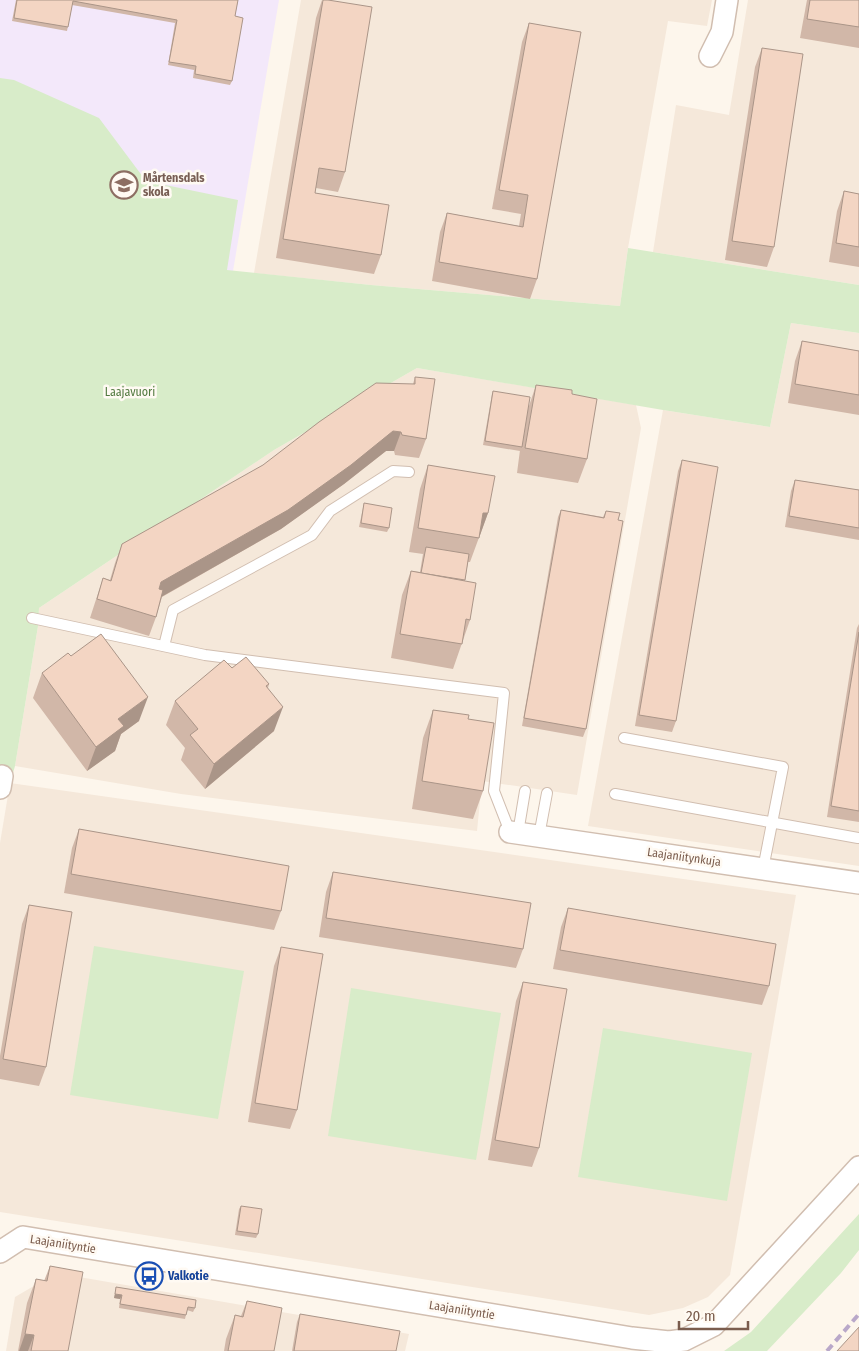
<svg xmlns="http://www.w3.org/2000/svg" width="859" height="1351" viewBox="0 0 859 1351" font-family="'Fira Sans Condensed',sans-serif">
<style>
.residential{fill:#f5e8da}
.education{fill:#f3e8fa}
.green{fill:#d8ecc9}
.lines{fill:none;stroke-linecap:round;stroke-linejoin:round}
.lane-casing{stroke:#d1beb0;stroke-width:12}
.street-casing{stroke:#d1beb0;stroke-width:24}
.lane{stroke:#fff;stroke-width:10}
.street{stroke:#fff;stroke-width:21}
.rail{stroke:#b9a8c9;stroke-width:4;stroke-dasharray:8 5;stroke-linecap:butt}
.wall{fill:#d1b7a8}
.shaded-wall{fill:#aa9588}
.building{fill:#f3d5c3;stroke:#aa9588}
.labels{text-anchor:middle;stroke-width:5;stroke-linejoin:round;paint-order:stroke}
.education-label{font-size:12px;font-weight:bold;fill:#785e54;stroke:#fffaf3;text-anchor:start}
.park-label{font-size:12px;fill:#537a41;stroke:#fffaf3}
.street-label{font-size:12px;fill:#7a5c4d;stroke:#fffaf3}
.transit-label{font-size:12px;font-weight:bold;fill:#164399;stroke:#fffaf3;text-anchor:start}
</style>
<rect width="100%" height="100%" fill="#fdf6ec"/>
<g class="residential">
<polygon points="301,0 712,0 707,26 668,21 628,248 620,306 371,285 254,273"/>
<polygon points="748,0 859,0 859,285 653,252 676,105 729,115"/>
<polygon points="791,323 859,333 859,866 588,826 663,410 770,427"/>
<polygon points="417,368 636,405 641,428 577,795 482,781 477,831 181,794 15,766 38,626 39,608 274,450"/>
<polygon points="10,783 796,895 730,1275 708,1297 683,1308 649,1315 0,1212 0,843"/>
<polygon points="56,1273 409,1334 405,1351 6,1351 15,1297"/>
</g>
<polygon class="education" points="0,0 279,0 233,271 0,251"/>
<g class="green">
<polygon points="0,78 14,80 99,118 146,181 238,200 227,270 371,285 620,306 628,248 859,285 859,333 791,323 770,427 663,410 417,368 274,450 39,608 38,626 15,766 10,783 0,781"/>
<polygon points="94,946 244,971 218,1119 70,1095"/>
<polygon points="351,988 501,1013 476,1160 328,1136"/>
<polygon points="603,1028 752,1053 727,1201 578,1177"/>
<polygon points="859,1214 859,1250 841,1273 767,1351 724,1351 751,1332"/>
</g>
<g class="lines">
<g class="lane-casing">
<g id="lane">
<polyline points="32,618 205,655 504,693 494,791 510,832"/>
<polyline points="164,646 173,610 312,535 330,511 393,471 409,472"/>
<polyline points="624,738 783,767 763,869"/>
<polyline points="615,794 858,838"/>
<polyline points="518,833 525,791"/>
<polyline points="539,836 547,793"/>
</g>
</g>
<g class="street-casing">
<g id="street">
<polyline points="710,56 722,32 727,0"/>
<polyline points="0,788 2,776"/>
<polyline points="510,832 859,883"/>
<polyline points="0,1252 23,1237 632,1338 669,1342 684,1340 714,1325 859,1167"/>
</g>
</g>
<use href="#lane" class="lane"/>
<use href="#street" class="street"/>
<polyline class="rail" points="827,1351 859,1314"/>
</g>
<g class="wall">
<polygon points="16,0 238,0 235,16 232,81 230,85 193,78 194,70 168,65 175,23 72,5 67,31 12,21"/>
<polygon points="322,0 345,172 338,192 316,188 315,193 381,255 374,274 276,258 316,18"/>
<polygon points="807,0 859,0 859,48 800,38"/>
<polygon points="529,23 537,279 530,299 432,281 440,232 447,213 519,226 521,214 492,209 522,42"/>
<polygon points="762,48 774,247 767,267 725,260 755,67"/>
<polygon points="844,191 859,194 859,267 829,262 837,211"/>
<polygon points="802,341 859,351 859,415 788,403 795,361"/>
<polygon points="415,377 426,439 419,458 395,455 394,451 386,451 344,484 281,529 162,597 156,617 149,636 90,618 103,578 110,580 115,563 122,544 413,384"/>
<polygon points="536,385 572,394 587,459 578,483 517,473 520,450 520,451 483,445 492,394 493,391 529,406"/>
<polygon points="682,460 676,721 672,732 635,726 678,471"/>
<polygon points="428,465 488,513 470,562 468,562 465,580 470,620 453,669 391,658 402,595 411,571 420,572 423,554 409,552 420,489"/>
<polygon points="795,480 859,490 859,540 785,527 791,491"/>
<polygon points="364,503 389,528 387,532 359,527"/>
<polygon points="561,510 603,517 606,511 586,729 583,737 522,726 558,517"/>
<polygon points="859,624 859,822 827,817 857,628"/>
<polygon points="71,656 139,721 121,734 115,751 87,771 33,698 42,673"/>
<polygon points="232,668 269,684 268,688 274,731 205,789 181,760 185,748 166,725 175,701"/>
<polygon points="433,710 468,719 483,791 473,819 412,809 423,738"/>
<polygon points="79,829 281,911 274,930 64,893 72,848"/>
<polygon points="333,872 523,949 516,968 319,937 326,892"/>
<polygon points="29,905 46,1067 39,1086 0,1079 0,1056 22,924"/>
<polygon points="568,908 769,986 762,1005 553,969 561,927"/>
<polygon points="281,947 297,1110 290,1129 248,1122 274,966"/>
<polygon points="523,982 539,1148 532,1167 488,1160 516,1001"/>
<polygon points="241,1206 258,1234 256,1238 235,1235 239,1209"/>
<polygon points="50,1266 68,1351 18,1351 27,1303 36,1279 44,1281"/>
<polygon points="116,1287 195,1308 193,1312 187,1310 185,1319 119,1308 120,1299 114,1298"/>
<polygon points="247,1301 274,1351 224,1351 226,1339 235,1315 241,1316"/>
<polygon points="300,1314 396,1351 292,1351 297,1322"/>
</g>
<g class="shaded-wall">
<polygon points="393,431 401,432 394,451 386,451 344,484 281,529 154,601 161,582"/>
<polygon points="483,513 488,513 479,538"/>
<polygon points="148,697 139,721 121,734 115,751 87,771 96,747 118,719"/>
<polygon points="283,707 274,731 205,789 214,764"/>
<polygon points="115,1294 122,1295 120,1299 114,1298"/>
<polygon points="25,1334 34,1335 28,1351 19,1351"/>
</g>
<g class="building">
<polygon points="17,0 238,0 235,16 243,18 232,81 195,74 196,66 169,62 177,20 73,1 68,27 14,18"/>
<polygon points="323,0 328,0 372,7 345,172 319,168 315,193 389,205 381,255 283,239"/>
<polygon points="810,0 859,0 859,27 807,19"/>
<polygon points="529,23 581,32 537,279 439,262 447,213 523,227 528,195 499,190"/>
<polygon points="762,48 803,54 774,247 732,241"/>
<polygon points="844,191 859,194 859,247 836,243"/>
<polygon points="802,341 859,351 859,395 795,384"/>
<polygon points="415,377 435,379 426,439 402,435 401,432 393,431 351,465 288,510 161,582 159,589 163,590 156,617 97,599 103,578 111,581 122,544 263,465 319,422 376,383 415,384"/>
<polygon points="536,385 572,390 572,394 597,399 587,459 525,448"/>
<polygon points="493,391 530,397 522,447 485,441"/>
<polygon points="682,460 718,467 676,721 639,715"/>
<polygon points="428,465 495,476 488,513 483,513 479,538 418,528"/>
<polygon points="795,480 859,490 859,528 789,516"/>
<polygon points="364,503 392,508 389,528 361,523"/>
<polygon points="561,510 604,518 606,511 620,513 618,520 623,521 586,729 524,718"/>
<polygon points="426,547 469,554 465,580 421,573"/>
<polygon points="411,571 476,583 470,620 466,619 462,644 400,634"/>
<polygon points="859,632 859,811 831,806"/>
<polygon points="101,634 148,697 118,719 124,726 96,747 42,673 68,653 71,656"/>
<polygon points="246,657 269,684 266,686 283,707 214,764 190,735 198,729 175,701 224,660 232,668"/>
<polygon points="433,710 469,715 468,719 494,723 483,791 422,781"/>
<polygon points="79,829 289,866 281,911 71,874"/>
<polygon points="333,872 531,903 523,949 326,918"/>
<polygon points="29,905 72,912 46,1067 3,1059"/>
<polygon points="568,908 776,944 769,986 560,950"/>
<polygon points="281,947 323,954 297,1110 255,1103"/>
<polygon points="523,982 567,989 539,1148 495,1140"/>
<polygon points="241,1206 262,1209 258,1234 237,1231"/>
<polygon points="50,1266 83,1272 68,1351 31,1351 34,1335 25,1334 36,1279 47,1281"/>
<polygon points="116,1287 196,1300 195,1308 188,1307 186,1315 120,1304 122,1295 115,1294"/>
<polygon points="247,1301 282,1308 274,1351 228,1351 235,1315 243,1317"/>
<polygon points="300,1314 400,1331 396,1351 294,1351"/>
<polygon points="859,1327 859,1351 837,1351"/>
</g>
<defs>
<g id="school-ring" transform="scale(1.4375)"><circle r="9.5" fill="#fffaf3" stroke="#8d6e63" stroke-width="1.5"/><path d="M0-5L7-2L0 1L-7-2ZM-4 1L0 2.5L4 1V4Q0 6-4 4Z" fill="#8d6e63"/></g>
<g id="bus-ring" transform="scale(1.4375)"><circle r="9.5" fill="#fffaf3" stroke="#1a4fb4" stroke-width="1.5"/><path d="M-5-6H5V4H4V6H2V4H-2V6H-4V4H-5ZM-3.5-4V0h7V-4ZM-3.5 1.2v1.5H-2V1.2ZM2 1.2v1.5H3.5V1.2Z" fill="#1a4fb4"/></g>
</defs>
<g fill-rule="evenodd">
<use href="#school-ring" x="124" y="185"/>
<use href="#bus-ring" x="149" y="1276"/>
</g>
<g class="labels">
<g class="education-label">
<text x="143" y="182">Mårtensdals<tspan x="143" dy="14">skola</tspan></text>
</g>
<g class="park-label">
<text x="130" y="396">Laajavuori</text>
</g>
<g class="street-label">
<text transform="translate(684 857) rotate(8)" y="4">Laajaniitynkuja</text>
<text transform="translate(63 1244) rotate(9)" y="4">Laajaniityntie</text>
<text transform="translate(462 1310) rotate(9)" y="4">Laajaniityntie</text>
</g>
<g class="transit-label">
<text x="168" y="1280">Valkotie</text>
</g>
</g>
<path d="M679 1321v8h69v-8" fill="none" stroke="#7a5c4d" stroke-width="2.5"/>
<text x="686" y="1321" font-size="15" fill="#7a5c4d" stroke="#fffaf3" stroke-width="4" paint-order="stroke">20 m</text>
</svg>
